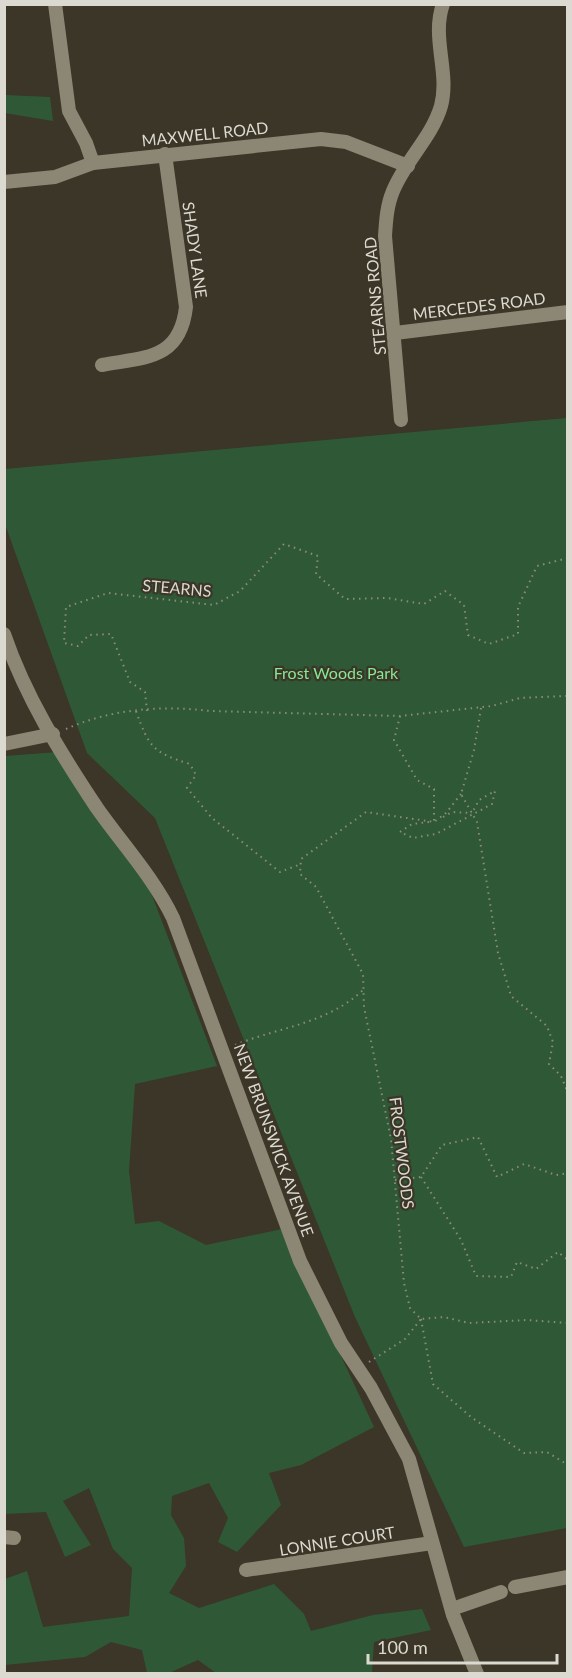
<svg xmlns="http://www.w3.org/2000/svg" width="572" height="1678" viewBox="0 0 572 1678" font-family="Lato,sans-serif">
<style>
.green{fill:#2f5936}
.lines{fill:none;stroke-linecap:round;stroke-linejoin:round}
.path{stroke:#8e8a7e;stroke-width:2;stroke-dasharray:1.5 4.5;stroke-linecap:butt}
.minor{stroke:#8c8674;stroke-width:14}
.labels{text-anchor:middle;stroke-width:4.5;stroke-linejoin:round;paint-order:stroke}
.street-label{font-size:16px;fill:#dcd9d0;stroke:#3b3627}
.park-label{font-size:16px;fill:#84e894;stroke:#3b3627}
</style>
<rect width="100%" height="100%" fill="#3b3627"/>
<g class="green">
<polygon points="5,95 50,97 53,121 5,113"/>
<polygon points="567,418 567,1528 464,1547 355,1317 155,818 87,753 5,524 5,469"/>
<polygon points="58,752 150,890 217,1066 135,1084 129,1171 135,1224 159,1221 206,1245 282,1229 374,1427 301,1465 269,1473 281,1505 237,1552 218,1542 228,1518 209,1483 172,1496 171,1515 184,1538 186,1566 169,1593 199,1608 274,1584 304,1614 311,1631 373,1615 422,1609 431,1630 374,1642 372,1673 216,1673 198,1660 169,1673 147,1673 142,1650 111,1642 85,1657 5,1665 5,1579 27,1571 43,1627 129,1616 132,1568 113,1549 89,1488 63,1501 91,1545 65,1557 46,1512 5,1514 5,756"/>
</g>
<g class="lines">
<g class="path">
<polyline points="481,708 474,750 461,794 477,822 498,953 511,996 547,1026 553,1042 549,1064 561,1076 568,1093"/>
<path d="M 136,711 C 149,748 154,753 190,764 L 196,775 L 187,788 L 212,818 L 280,872 L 301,864"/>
<polyline points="147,711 145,692 130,682 111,634 89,635 78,646 64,643 66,607 108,593 214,605 240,591 284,544 318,556 316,574 345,599 387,598 424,604 445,591 464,605 468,635 489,644 518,634 518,607 537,566 568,558"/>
<polyline points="400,716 394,740 417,780 434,789 434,822"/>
<path d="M 66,729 C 111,709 161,705 210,711 L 400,716 L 492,706 L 520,698 L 568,696"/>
<polyline points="461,794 446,813 434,822 366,812 301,859 300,874 316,887 363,974 364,1007 391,1139 404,1283 410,1308 421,1319 444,1317 469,1323 527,1320 568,1323"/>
<polyline points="443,817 452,812 472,813"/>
<polyline points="429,822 412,824 400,832 413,838 436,834 492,804 495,791 479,800 472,813"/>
<path d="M 235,1045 C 279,1027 327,1024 363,990"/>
<polyline points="421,1177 461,1240 476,1276 511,1277 517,1262 536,1269 558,1252 568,1260"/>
<polyline points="395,1180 421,1177 442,1145 478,1137 497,1177 524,1164 556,1175 568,1173"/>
<polyline points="421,1319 433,1384 471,1417 524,1453 547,1452 568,1465"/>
<polyline points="369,1362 405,1339 421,1319"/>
</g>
<g class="minor">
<polyline points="55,4 69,111 86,143 93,163"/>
<polyline points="4,182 55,177 93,163 321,139 346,142 408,166"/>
<polyline points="395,333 568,312"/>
<path d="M 102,365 C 145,357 180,360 186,307 L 165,154"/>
<path d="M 401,420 L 385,236 C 386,220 387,205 393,191 C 405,161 432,137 441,106 C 450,72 431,38 443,4"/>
<path d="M 4,634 C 25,696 61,754 97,808 C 123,845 153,877 173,918 L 300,1261 L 341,1343 L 371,1388 L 409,1459 L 453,1615 L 477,1674"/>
<polyline points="4,744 53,734"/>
<polyline points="4,1537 14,1538"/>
<polyline points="246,1570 432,1543"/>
<polyline points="515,1587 568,1577"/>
<polyline points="452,1609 501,1592"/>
</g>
</g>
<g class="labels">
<g class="street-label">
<text transform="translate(205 134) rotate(-6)" y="6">MAXWELL ROAD</text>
<text transform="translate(195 250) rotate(82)" y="6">SHADY LANE</text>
<text transform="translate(375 296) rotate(-95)" y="6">STEARNS ROAD</text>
<text transform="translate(479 306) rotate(-7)" y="6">MERCEDES ROAD</text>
<text transform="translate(177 588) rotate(5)" y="6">STEARNS</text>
<text transform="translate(274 1140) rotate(70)" y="6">NEW BRUNSWICK AVENUE</text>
<text transform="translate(402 1153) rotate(83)" y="6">FROSTWOODS</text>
<text transform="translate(337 1541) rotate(-9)" y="6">LONNIE COURT</text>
</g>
<g class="park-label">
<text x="336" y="679">Frost Woods Park</text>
</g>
</g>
<rect width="572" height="1678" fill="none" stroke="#dcd9d0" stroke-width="12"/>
<path d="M368 1654v9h189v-9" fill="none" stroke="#dcd9d0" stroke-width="3"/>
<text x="377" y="1654" font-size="18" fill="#dcd9d0" stroke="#3b3627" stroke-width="4.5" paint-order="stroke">100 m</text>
</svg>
